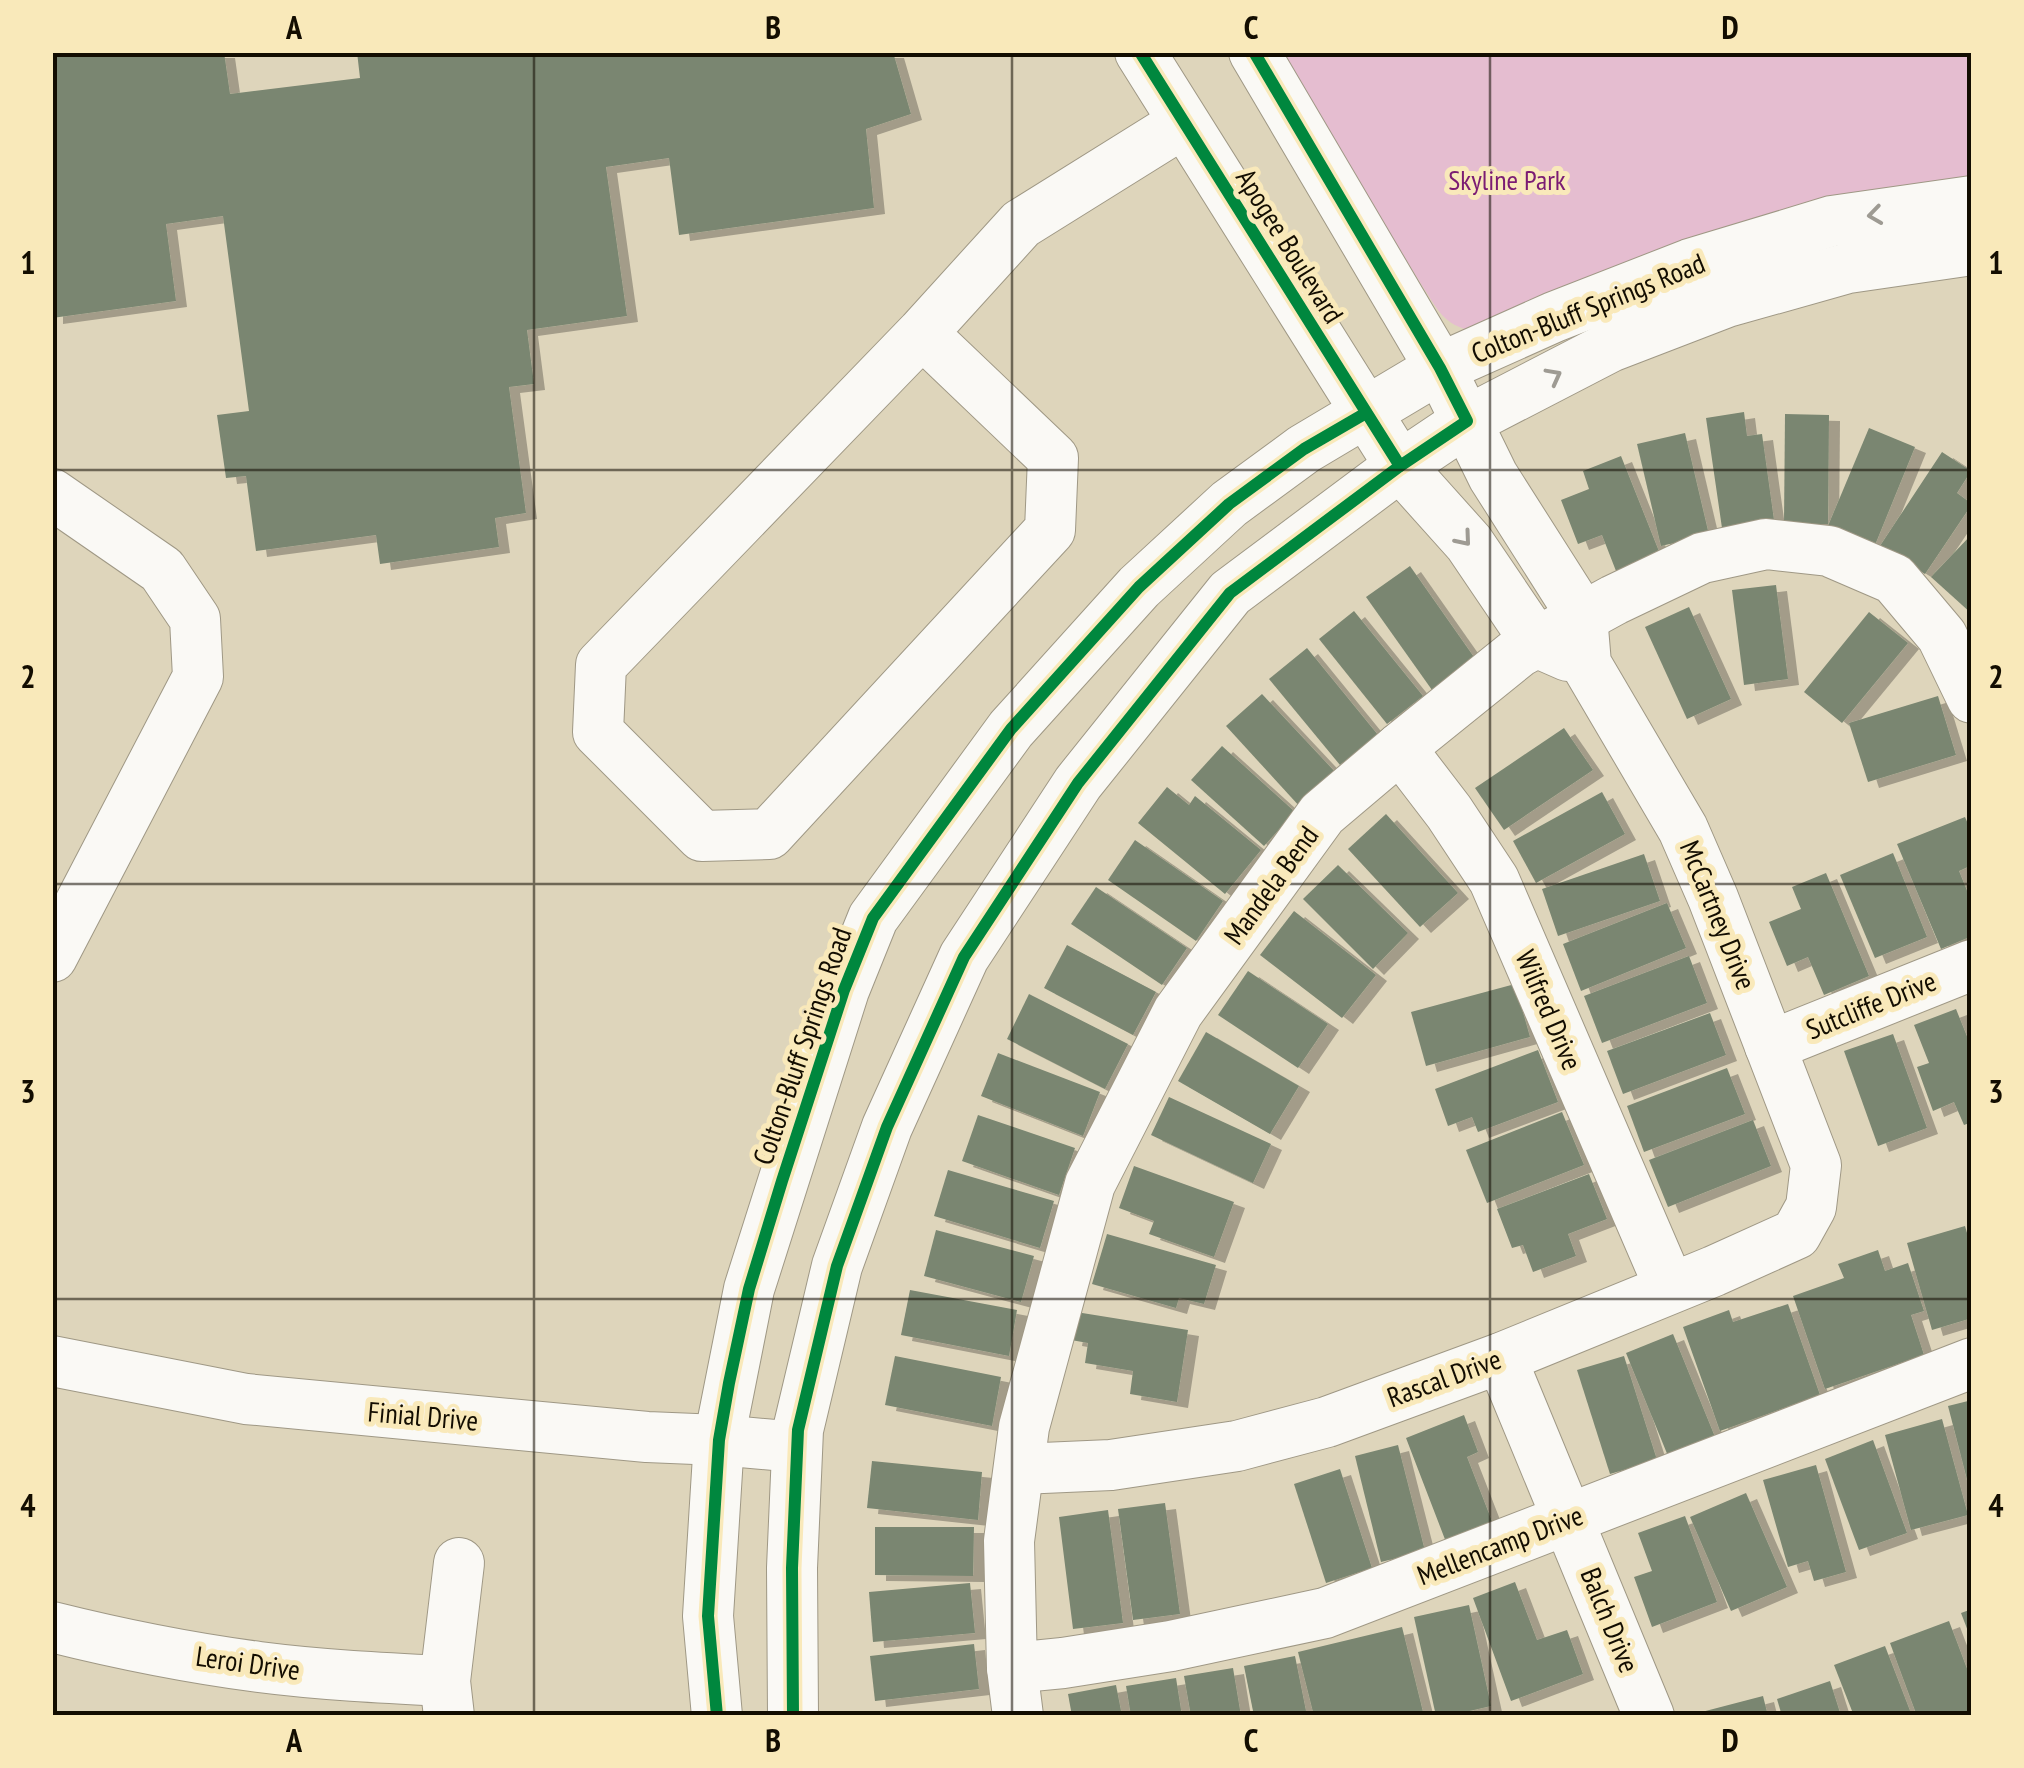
<svg xmlns="http://www.w3.org/2000/svg" width="2024" height="1768" viewBox="0 0 2024 1768" font-family="'PT Sans Narrow',sans-serif">
<style>
.green{fill:#e5bdd0}
.building{fill:#7a8671;filter:url(#shadow)}
.lines{fill:none;stroke-linecap:round;stroke-linejoin:round}
.minor-casing{stroke:#9f9885;stroke-width:52}
.minor{stroke:#faf9f5;stroke-width:50}
.cycleway-casing{stroke:#f9e9ba;stroke-width:19}
.cycleway{stroke:#00873e;stroke-width:12}
.oneway{stroke:#9e9b93}
.grid{fill:none;stroke:#130d01;stroke-width:2.5;stroke-opacity:0.55}
.labels{text-anchor:middle;stroke-width:10;stroke-linejoin:round;paint-order:stroke}
.park-label{font-size:28px;fill:#7b1c73;stroke:#f9e9ba}
.street-label{font-size:28px;fill:#130d01;stroke:#f9e9ba}
.neatline{fill:none;stroke:#130d01;stroke-width:4}
.grid-label{font-size:32px;text-anchor:middle;font-weight:bold;fill:#130d01}
</style>
<defs>
<filter id="shadow"><feDropShadow dx="11" dy="6" stdDeviation="0" flood-color="#0004"/></filter>
</defs>
<rect width="100%" height="100%" fill="#ded5bb"/>
<path class="green" d="M 1279,53 L 1971,53 L 1971,184 L 1474,331 C 1443,326 1437,308 1421,284 Z"/>
<g class="building">
<polygon points="52,52 224,52 230,94 360,78 357,52 893,52 911,114 866,129 874,208 679,235 669,158 606,167 627,316 527,330 534,384 509,387 526,513 495,518 499,547 380,564 376,535 256,551 246,476 226,478 217,415 249,411 223,216 166,224 176,301 52,318"/>
<polygon points="1744,412 1747,436 1762,434 1774,520 1722,528 1706,418"/>
<polygon points="1785,414 1829,415 1828,524 1784,524"/>
<polygon points="1869,428 1915,447 1875,545 1828,526"/>
<polygon points="1685,433 1709,535 1661,546 1637,444"/>
<polygon points="1942,452 1971,471 1957,493 1972,504 1925,574 1880,546"/>
<polygon points="1621,456 1660,554 1616,571 1602,535 1578,544 1561,500 1589,489 1583,471"/>
<polygon points="1972,534 1972,614 1931,577"/>
<polygon points="1410,566 1476,660 1432,690 1366,597"/>
<polygon points="1776,585 1788,679 1744,685 1732,590"/>
<polygon points="1689,607 1731,699 1687,719 1645,627"/>
<polygon points="1354,611 1423,696 1387,724 1319,639"/>
<polygon points="1869,612 1908,643 1842,723 1804,692"/>
<polygon points="1307,648 1378,735 1340,765 1269,679"/>
<polygon points="1262,694 1337,774 1301,808 1226,726"/>
<polygon points="1938,696 1956,755 1868,782 1849,723"/>
<polygon points="1564,728 1593,770 1504,830 1475,788"/>
<polygon points="1222,746 1295,812 1264,846 1191,780"/>
<polygon points="1167,787 1189,805 1195,796 1261,850 1225,894 1138,823"/>
<polygon points="1602,792 1625,834 1536,883 1513,841"/>
<polygon points="1386,814 1458,893 1420,927 1348,849"/>
<polygon points="1965,817 1972,833 1972,865 1959,871 1972,903 1972,936 1941,949 1897,844"/>
<polygon points="1135,840 1223,901 1196,941 1108,880"/>
<polygon points="1893,853 1927,937 1875,958 1840,875"/>
<polygon points="1644,854 1660,901 1558,936 1542,889"/>
<polygon points="1338,865 1408,933 1373,969 1303,899"/>
<polygon points="1826,873 1869,976 1824,995 1808,957 1787,966 1769,922 1801,909 1792,887"/>
<polygon points="1096,887 1187,948 1162,985 1071,924"/>
<polygon points="1667,903 1686,948 1581,991 1563,944"/>
<polygon points="1294,911 1376,975 1342,1018 1260,955"/>
<polygon points="1067,945 1156,992 1133,1035 1044,988"/>
<polygon points="1689,956 1707,1003 1602,1043 1584,996"/>
<polygon points="1248,971 1328,1024 1298,1068 1218,1015"/>
<polygon points="1515,984 1530,1037 1426,1066 1411,1012"/>
<polygon points="1029,994 1128,1044 1105,1089 1007,1039"/>
<polygon points="1956,1009 1972,1049 1972,1122 1964,1125 1954,1102 1933,1111 1917,1067 1929,1063 1914,1025"/>
<polygon points="1710,1013 1726,1055 1623,1094 1607,1051"/>
<polygon points="1206,1032 1299,1086 1270,1134 1178,1081"/>
<polygon points="1893,1034 1927,1128 1878,1146 1844,1051"/>
<polygon points="1538,1050 1558,1102 1478,1132 1472,1117 1448,1126 1435,1089"/>
<polygon points="998,1053 1100,1092 1083,1136 981,1096"/>
<polygon points="1727,1068 1745,1114 1644,1152 1627,1106"/>
<polygon points="1169,1097 1271,1144 1253,1183 1151,1135"/>
<polygon points="1562,1112 1584,1165 1487,1203 1466,1150"/>
<polygon points="978,1115 1075,1148 1059,1195 962,1161"/>
<polygon points="1753,1120 1771,1166 1668,1207 1649,1160"/>
<polygon points="1134,1166 1234,1202 1214,1257 1149,1234 1154,1221 1119,1208"/>
<polygon points="948,1170 1054,1201 1040,1248 934,1216"/>
<polygon points="1589,1174 1607,1219 1568,1234 1576,1256 1533,1272 1523,1245 1512,1248 1497,1209"/>
<polygon points="1965,1226 1972,1250 1972,1318 1932,1330 1907,1243"/>
<polygon points="936,1230 1034,1256 1021,1302 924,1276"/>
<polygon points="1107,1234 1216,1265 1204,1304 1179,1298 1176,1308 1092,1284"/>
<polygon points="1878,1250 1885,1271 1908,1263 1924,1311 1911,1315 1924,1355 1825,1389 1793,1296 1844,1278 1838,1264"/>
<polygon points="910,1290 1017,1310 1009,1356 901,1335"/>
<polygon points="1788,1304 1820,1395 1720,1431 1683,1327 1729,1310 1733,1322"/>
<polygon points="1076,1312 1188,1330 1177,1402 1130,1394 1133,1371 1085,1363 1088,1343 1071,1340"/>
<polygon points="1673,1334 1715,1437 1668,1456 1626,1353"/>
<polygon points="895,1356 1001,1377 992,1426 885,1405"/>
<polygon points="1624,1356 1657,1460 1610,1474 1577,1370"/>
<polygon points="1972,1400 1972,1491 1970,1491 1948,1406"/>
<polygon points="1464,1415 1478,1452 1467,1457 1493,1524 1446,1542 1406,1438"/>
<polygon points="1942,1419 1968,1515 1911,1530 1885,1435"/>
<polygon points="1873,1440 1907,1533 1859,1550 1825,1459"/>
<polygon points="1398,1445 1425,1551 1381,1562 1355,1456"/>
<polygon points="872,1461 982,1472 978,1520 867,1508"/>
<polygon points="1816,1465 1846,1572 1814,1581 1808,1561 1788,1567 1763,1480"/>
<polygon points="1340,1469 1372,1568 1326,1583 1294,1484"/>
<polygon points="1746,1493 1787,1587 1731,1611 1690,1517"/>
<polygon points="1165,1503 1180,1614 1133,1620 1118,1509"/>
<polygon points="1108,1510 1123,1623 1073,1629 1059,1517"/>
<polygon points="1685,1516 1717,1602 1652,1627 1634,1577 1652,1571 1638,1533"/>
<polygon points="875,1527 974,1527 973,1576 875,1575"/>
<polygon points="1515,1582 1537,1640 1567,1630 1583,1674 1511,1701 1473,1598"/>
<polygon points="970,1583 975,1633 873,1642 869,1592"/>
<polygon points="1469,1605 1491,1706 1448,1716 1436,1716 1414,1617"/>
<polygon points="1972,1609 1972,1639 1971,1639 1961,1613"/>
<polygon points="1949,1621 1972,1682 1972,1714 1917,1716 1890,1643"/>
<polygon points="1402,1627 1424,1716 1314,1716 1298,1652"/>
<polygon points="974,1644 979,1689 875,1701 870,1656"/>
<polygon points="1885,1646 1912,1716 1854,1716 1834,1665"/>
<polygon points="1295,1656 1307,1716 1254,1716 1244,1666"/>
<polygon points="1233,1668 1241,1716 1191,1716 1184,1676"/>
<polygon points="1176,1678 1182,1716 1131,1716 1126,1686"/>
<polygon points="1830,1681 1841,1716 1782,1716 1777,1699"/>
<polygon points="1116,1685 1122,1716 1072,1716 1068,1694"/>
<polygon points="1763,1696 1768,1716 1694,1716 1694,1714"/>
</g>
<g class="lines">
<g class="minor-casing">
<g id="minor">
<polyline points="1140,52 1400,466 1469,543 1536,642 1568,656"/>
<polyline points="922,333 1053,458 1050,530 769,834 702,836 598,732 601,665 922,333 1021,224 1183,123"/>
<polyline points="52,494 162,570 195,619 198,677 52,957"/>
<polyline points="1400,748 1449,812 1494,880 1670,1288"/>
<polyline points="1770,1046 1972,965"/>
<polyline points="1501,1358 1649,1716"/>
<polyline points="52,1361 246,1399 647,1437 719,1440 797,1447"/>
<polyline points="1020,1469 1111,1465 1237,1446 1327,1422 1501,1358 1714,1271 1796,1234 1811,1207 1816,1165 1713,898 1683,829 1586,664 1582,616 1493,476 1440,368 1254,52"/>
<path d="M 52,1627 C 120,1644 190,1658 259,1667 C 321,1675 383,1678 445,1681"/>
<polyline points="1012,1668 1063,1663 1171,1646 1325,1613 1972,1363"/>
<polyline points="449,1716 445,1681 459,1563"/>
<polyline points="717,1716 708,1616 719,1440 749,1289 844,990 873,918 1011,729 1139,587 1229,504 1304,449 1440,368 1554,317 1690,264 1832,221 1972,201"/>
<polyline points="793,1716 792,1568 798,1430 837,1266 887,1127 964,957 1078,783 1230,593 1400,466 1467,421 1610,347 1727,302 1848,268 1972,250"/>
<polyline points="1018,1716 1012,1668 1009,1541 1024,1427 1090,1184 1178,1012 1322,814 1400,748 1519,652 1614,600 1702,558 1766,544 1829,551 1894,579 1942,636 1972,698"/>
</g>
</g>
<use href="#minor" class="minor"/>
<g class="cycleway-casing">
<g id="cycleway">
<polyline points="1140,52 1400,466"/>
<polyline points="717,1716 708,1616 719,1440 729,1383 749,1289 782,1181 844,990 873,918 1011,729 1139,587 1229,504 1304,449 1366,413"/>
<polyline points="793,1716 792,1568 798,1430 837,1266 887,1127 964,957 1078,783 1230,593 1400,466 1467,421 1440,368 1254,52"/>
</g>
</g>
<use href="#cycleway" class="cycleway"/>
</g>
<defs><path id="oneway-chevron" d="M-2-3.5L2.5 0L-2 3.5" fill="none" stroke-width="1.6" stroke-linecap="round" stroke-linejoin="round" transform="scale(2.5)"/></defs>
<g class="oneway">
<use href="#oneway-chevron" transform="translate(1875 215) rotate(172)"/>
<use href="#oneway-chevron" transform="translate(1554 376) rotate(-28)"/>
<use href="#oneway-chevron" transform="translate(1464 539) rotate(50)"/>
</g>
<path class="grid" d="M 534,52 L 534,1716M 1012,52 L 1012,1716M 1490,52 L 1490,1716M 52,470 L 1972,470M 52,884 L 1972,884M 52,1299 L 1972,1299"/>
<g class="labels">
<g class="park-label">
<text x="1507" y="190">Skyline Park</text>
</g>
<g class="street-label">
<text transform="translate(1290 246) rotate(58)" y="10">Apogee Boulevard</text>
<text transform="translate(1588 308) rotate(-22)" y="10">Colton-Bluff Springs Road</text>
<text transform="translate(1271 885) rotate(-54)" y="10">Mandela Bend</text>
<text transform="translate(1718 915) rotate(68)" y="10">McCartney Drive</text>
<text transform="translate(1871 1005) rotate(-22)" y="10">Sutcliffe Drive</text>
<text transform="translate(1549 1010) rotate(67)" y="10">Wilfred Drive</text>
<text transform="translate(802 1046) rotate(-71)" y="10">Colton-Bluff Springs Road</text>
<text transform="translate(1444 1378) rotate(-20)" y="10">Rascal Drive</text>
<text transform="translate(423 1416) rotate(5)" y="10">Finial Drive</text>
<text transform="translate(1500 1545) rotate(-21)" y="10">Mellencamp Drive</text>
<text transform="translate(1610 1620) rotate(68)" y="10">Balch Drive</text>
<text transform="translate(248 1663) rotate(8)" y="10">Leroi Drive</text>
</g>
</g>
<rect width="2024" height="1768" fill="none" stroke="#f9e9ba" stroke-width="110"/>
<rect x="55" y="55" width="1914" height="1658" class="neatline"/>
<g class="grid-label">
<text x="294" y="39">A</text>
<text x="773" y="39">B</text>
<text x="1251" y="39">C</text>
<text x="1730" y="39">D</text>
<text x="28" y="274">1</text>
<text x="1996" y="274">1</text>
<text x="28" y="688">2</text>
<text x="1996" y="688">2</text>
<text x="28" y="1103">3</text>
<text x="1996" y="1103">3</text>
<text x="28" y="1517">4</text>
<text x="1996" y="1517">4</text>
<text x="294" y="1752">A</text>
<text x="773" y="1752">B</text>
<text x="1251" y="1752">C</text>
<text x="1730" y="1752">D</text>
</g>
</svg>
